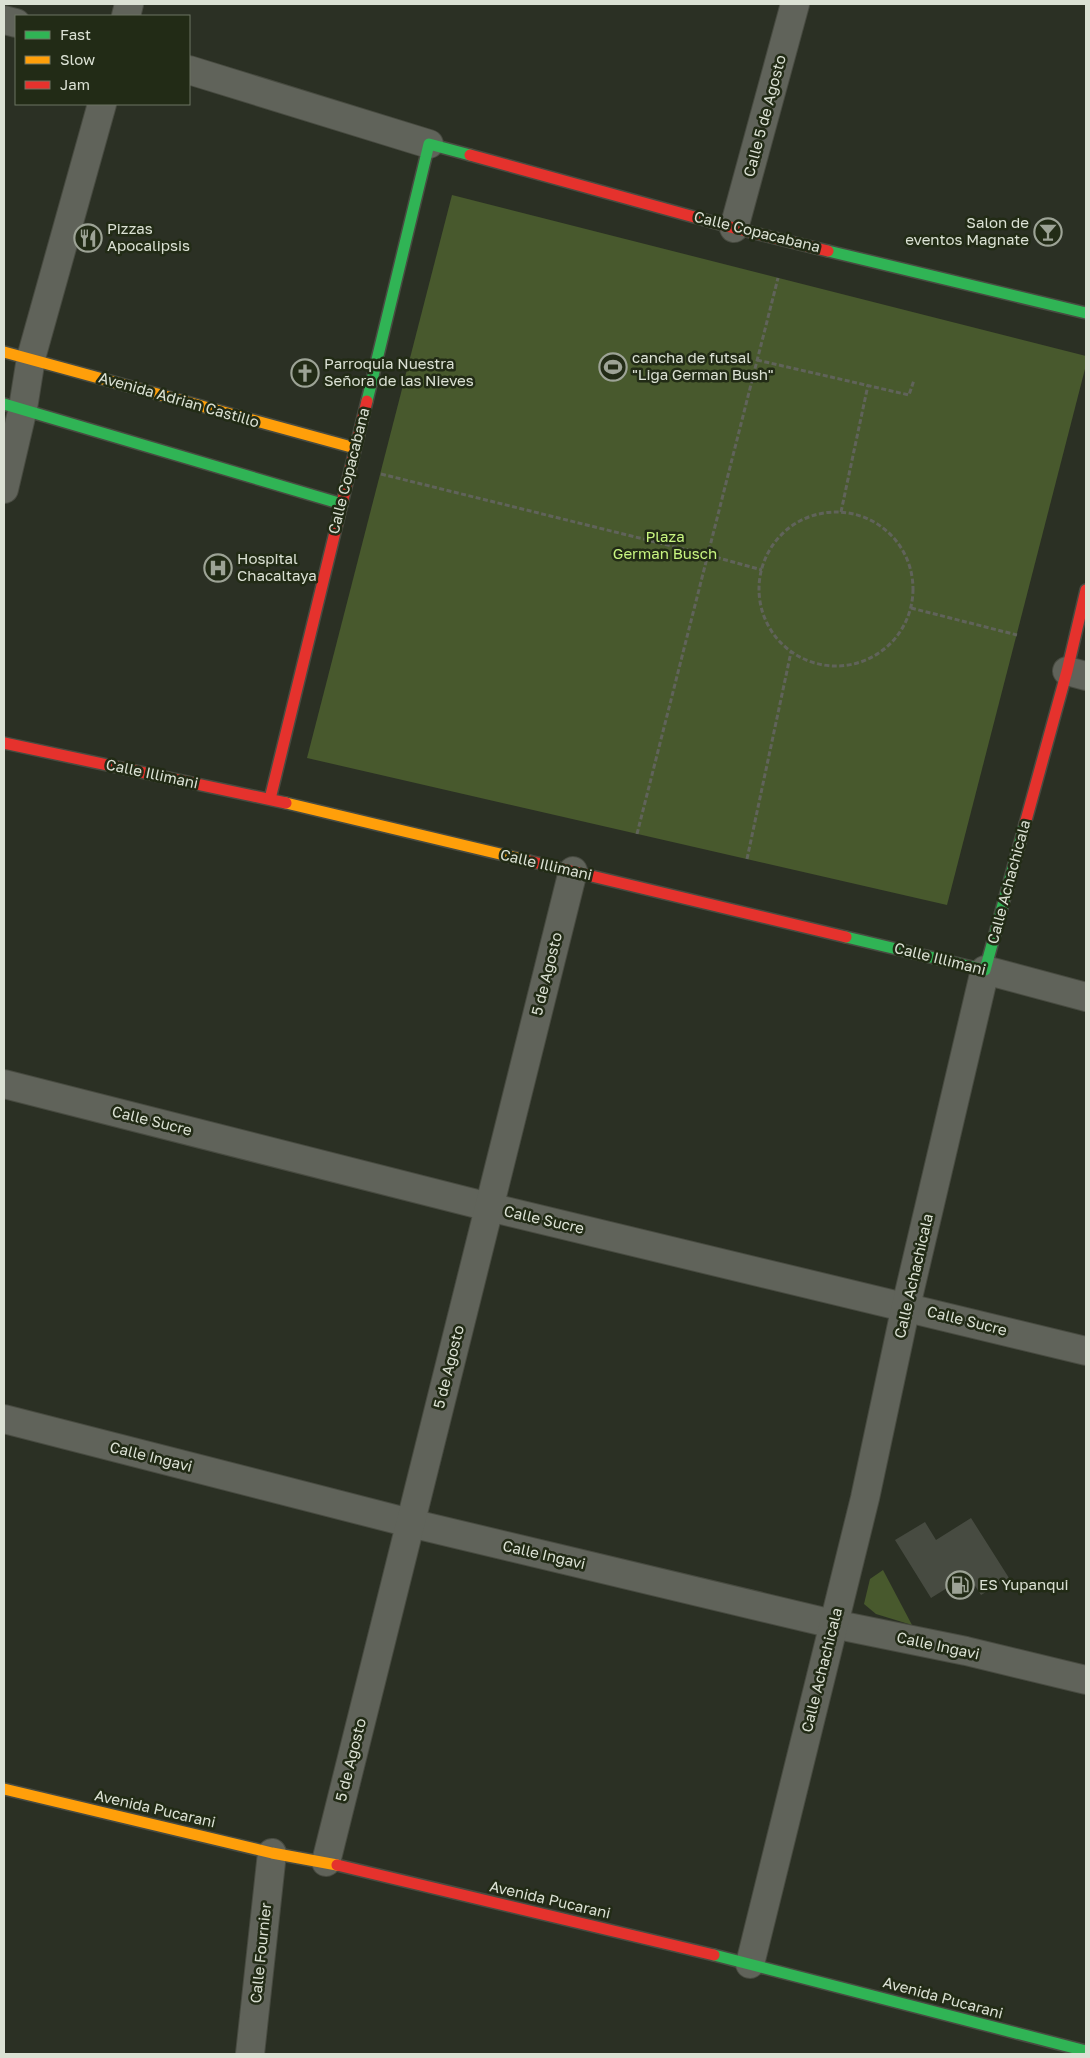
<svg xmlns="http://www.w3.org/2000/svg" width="1090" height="2058" viewBox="0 0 1090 2058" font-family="'Golos Text',sans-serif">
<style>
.green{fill:#48592d}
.building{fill:#474b41}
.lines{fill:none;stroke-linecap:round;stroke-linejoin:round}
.street-casing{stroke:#484b41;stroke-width:30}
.fast-casing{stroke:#484b41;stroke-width:14}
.slow-casing{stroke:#484b41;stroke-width:14}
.jam-casing{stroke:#484b41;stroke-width:14}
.path{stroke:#60635a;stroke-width:3;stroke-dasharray:5 2.5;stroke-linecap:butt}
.street{stroke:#60635a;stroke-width:28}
.fast{stroke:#30b455;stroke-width:11}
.slow{stroke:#ff9f0a;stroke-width:11}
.jam{stroke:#e5322d;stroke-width:11}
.labels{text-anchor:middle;stroke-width:5;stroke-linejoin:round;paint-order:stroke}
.street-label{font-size:15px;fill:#dbe1d4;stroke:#222b16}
.poi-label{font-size:15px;fill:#dbe1d4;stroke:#222b16;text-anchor:start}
.park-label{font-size:15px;fill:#c8f580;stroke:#222b16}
</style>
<rect width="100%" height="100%" fill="#2b3024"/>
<g class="green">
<polygon points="452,195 1086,356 1086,365 947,905 307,758"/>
<polygon points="883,1570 912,1625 876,1614 864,1604 870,1579"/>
</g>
<polygon class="building" points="971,1518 1009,1578 981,1595 968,1575 931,1598 895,1540 925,1522 936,1540"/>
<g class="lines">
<g class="street-casing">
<g id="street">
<polyline points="126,16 129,4"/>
<polyline points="4,20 16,23"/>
<polyline points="189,70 429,144"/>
<polyline points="734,228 795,4"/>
<polyline points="4,489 23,408 31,358 102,104"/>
<polyline points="1067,671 1086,676"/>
<polyline points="4,1084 489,1207 1086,1351"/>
<polyline points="4,1419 410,1523 833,1624 966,1651 1086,1680"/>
<polyline points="326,1862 573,871"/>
<polyline points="750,1964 865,1498 906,1306 985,970 1086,997"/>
<polyline points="250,2054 272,1853"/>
</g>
</g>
<g class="fast-casing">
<g id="fast">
<polyline points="828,251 1086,313"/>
<polyline points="367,401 429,144 470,155"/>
<polyline points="4,404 342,504"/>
<polyline points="846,937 985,970 1025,824"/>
<polyline points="714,1955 1086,2051"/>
</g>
</g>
<g class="slow-casing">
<g id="slow">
<polyline points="4,352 355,448"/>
<polyline points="286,803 529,861"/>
<polyline points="4,1789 272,1853 337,1865"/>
</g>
</g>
<g class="jam-casing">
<g id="jam">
<polyline points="470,155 734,228 828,251"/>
<polyline points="4,743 286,803"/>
<polyline points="270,799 367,401"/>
<polyline points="1025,824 1067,671 1086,590"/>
<polyline points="529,861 846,937"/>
<polyline points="337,1865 714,1955"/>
</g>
</g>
<g class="path">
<polyline points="757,360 909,395 914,380"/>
<polyline points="381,474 708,555 762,570"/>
<polyline points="841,512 868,385"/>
<circle cx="836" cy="589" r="77"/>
<polyline points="911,608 1017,635"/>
<polyline points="637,834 778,278"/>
<polyline points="747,859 791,652"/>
</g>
<use href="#street" class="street"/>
<use href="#fast" class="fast"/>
<use href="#slow" class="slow"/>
<use href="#jam" class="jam"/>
</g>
<defs>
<g id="bar-ring" transform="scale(1.4375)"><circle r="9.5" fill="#222b16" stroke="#9da396" stroke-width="1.5"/><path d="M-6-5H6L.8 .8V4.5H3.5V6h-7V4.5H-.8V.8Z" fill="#9da396"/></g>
<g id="restaurant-ring" transform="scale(1.4375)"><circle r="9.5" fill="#222b16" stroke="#9da396" stroke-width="1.5"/><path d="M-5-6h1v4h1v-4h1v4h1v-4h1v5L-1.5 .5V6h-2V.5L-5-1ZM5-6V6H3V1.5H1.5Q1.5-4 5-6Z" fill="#9da396"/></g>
<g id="stadium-ring" transform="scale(1.4375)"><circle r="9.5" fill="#222b16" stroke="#9da396" stroke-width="1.5"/><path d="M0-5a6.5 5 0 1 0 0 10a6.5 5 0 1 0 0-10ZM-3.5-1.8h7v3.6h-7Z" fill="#9da396"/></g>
<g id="church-ring" transform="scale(1.4375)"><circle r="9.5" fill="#222b16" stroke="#9da396" stroke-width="1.5"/><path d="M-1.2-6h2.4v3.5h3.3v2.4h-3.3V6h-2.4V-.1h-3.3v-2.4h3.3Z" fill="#9da396"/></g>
<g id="hospital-ring" transform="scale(1.4375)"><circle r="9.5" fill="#222b16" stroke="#9da396" stroke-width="1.5"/><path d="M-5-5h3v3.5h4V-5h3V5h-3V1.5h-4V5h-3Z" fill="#9da396"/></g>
<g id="fuel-ring" transform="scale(1.4375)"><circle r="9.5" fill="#222b16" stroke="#9da396" stroke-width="1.5"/><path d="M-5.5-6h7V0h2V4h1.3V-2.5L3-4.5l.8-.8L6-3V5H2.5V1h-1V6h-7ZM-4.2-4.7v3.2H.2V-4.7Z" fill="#9da396"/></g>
</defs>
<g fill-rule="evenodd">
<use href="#bar-ring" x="1048" y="232"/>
<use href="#restaurant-ring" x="88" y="238"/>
<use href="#stadium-ring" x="613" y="367"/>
<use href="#church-ring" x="305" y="373"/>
<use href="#hospital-ring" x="218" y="568"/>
<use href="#fuel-ring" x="960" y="1585"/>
</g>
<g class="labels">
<g class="street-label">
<text transform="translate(765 116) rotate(-75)" y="5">Calle 5 de Agosto</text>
<text transform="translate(757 232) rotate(14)" y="5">Calle Copacabana</text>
<text transform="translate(179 400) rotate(16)" y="5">Avenida Adrian Castillo</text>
<text transform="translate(349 471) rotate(-76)" y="5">Calle Copacabana</text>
<text transform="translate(152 774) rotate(12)" y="5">Calle Illimani</text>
<text transform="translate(546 865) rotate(13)" y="5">Calle Illimani</text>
<text transform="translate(1009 882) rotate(-75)" y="5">Calle Achachicala</text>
<text transform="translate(940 959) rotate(14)" y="5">Calle Illimani</text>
<text transform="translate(547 974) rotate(-76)" y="5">5 de Agosto</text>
<text transform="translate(152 1121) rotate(14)" y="5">Calle Sucre</text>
<text transform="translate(544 1220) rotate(13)" y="5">Calle Sucre</text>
<text transform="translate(914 1276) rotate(-77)" y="5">Calle Achachicala</text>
<text transform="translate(967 1321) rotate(14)" y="5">Calle Sucre</text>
<text transform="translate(449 1367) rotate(-76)" y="5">5 de Agosto</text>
<text transform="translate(151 1457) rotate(14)" y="5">Calle Ingavi</text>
<text transform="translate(544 1555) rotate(13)" y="5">Calle Ingavi</text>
<text transform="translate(938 1646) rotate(12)" y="5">Calle Ingavi</text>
<text transform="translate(822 1670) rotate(-76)" y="5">Calle Achachicala</text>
<text transform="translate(351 1760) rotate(-76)" y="5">5 de Agosto</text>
<text transform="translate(155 1809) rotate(13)" y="5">Avenida Pucarani</text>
<text transform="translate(550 1900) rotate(13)" y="5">Avenida Pucarani</text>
<text transform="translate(261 1953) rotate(-84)" y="5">Calle Fournier</text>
<text transform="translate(943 1998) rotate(15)" y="5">Avenida Pucarani</text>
</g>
<g class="poi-label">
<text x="1029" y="228" text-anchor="end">Salon de<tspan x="1029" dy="17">eventos Magnate</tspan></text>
<text x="107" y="234">Pizzas<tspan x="107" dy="17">Apocalipsis</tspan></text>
<text x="632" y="363">cancha de futsal<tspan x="632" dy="17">"Liga German Bush"</tspan></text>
<text x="324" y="369">Parroquia Nuestra<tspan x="324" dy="17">Señora de las Nieves</tspan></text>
<text x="237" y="564">Hospital<tspan x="237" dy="17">Chacaltaya</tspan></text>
<text x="979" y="1590">ES Yupanqui</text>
</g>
<g class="park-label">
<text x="665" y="542">Plaza<tspan x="665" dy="17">German Busch</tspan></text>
</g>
</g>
<rect width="1090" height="2058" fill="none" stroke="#dbe1d4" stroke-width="10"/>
<rect x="15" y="15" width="175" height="90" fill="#222b16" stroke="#6c7462"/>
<rect x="25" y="31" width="25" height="8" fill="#30b455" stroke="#6c7462"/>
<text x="60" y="40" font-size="15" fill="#dbe1d4">Fast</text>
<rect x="25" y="56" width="25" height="8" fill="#ff9f0a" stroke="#6c7462"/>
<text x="60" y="65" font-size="15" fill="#dbe1d4">Slow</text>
<rect x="25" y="81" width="25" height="8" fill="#e5322d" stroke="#6c7462"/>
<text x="60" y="90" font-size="15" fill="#dbe1d4">Jam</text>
</svg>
